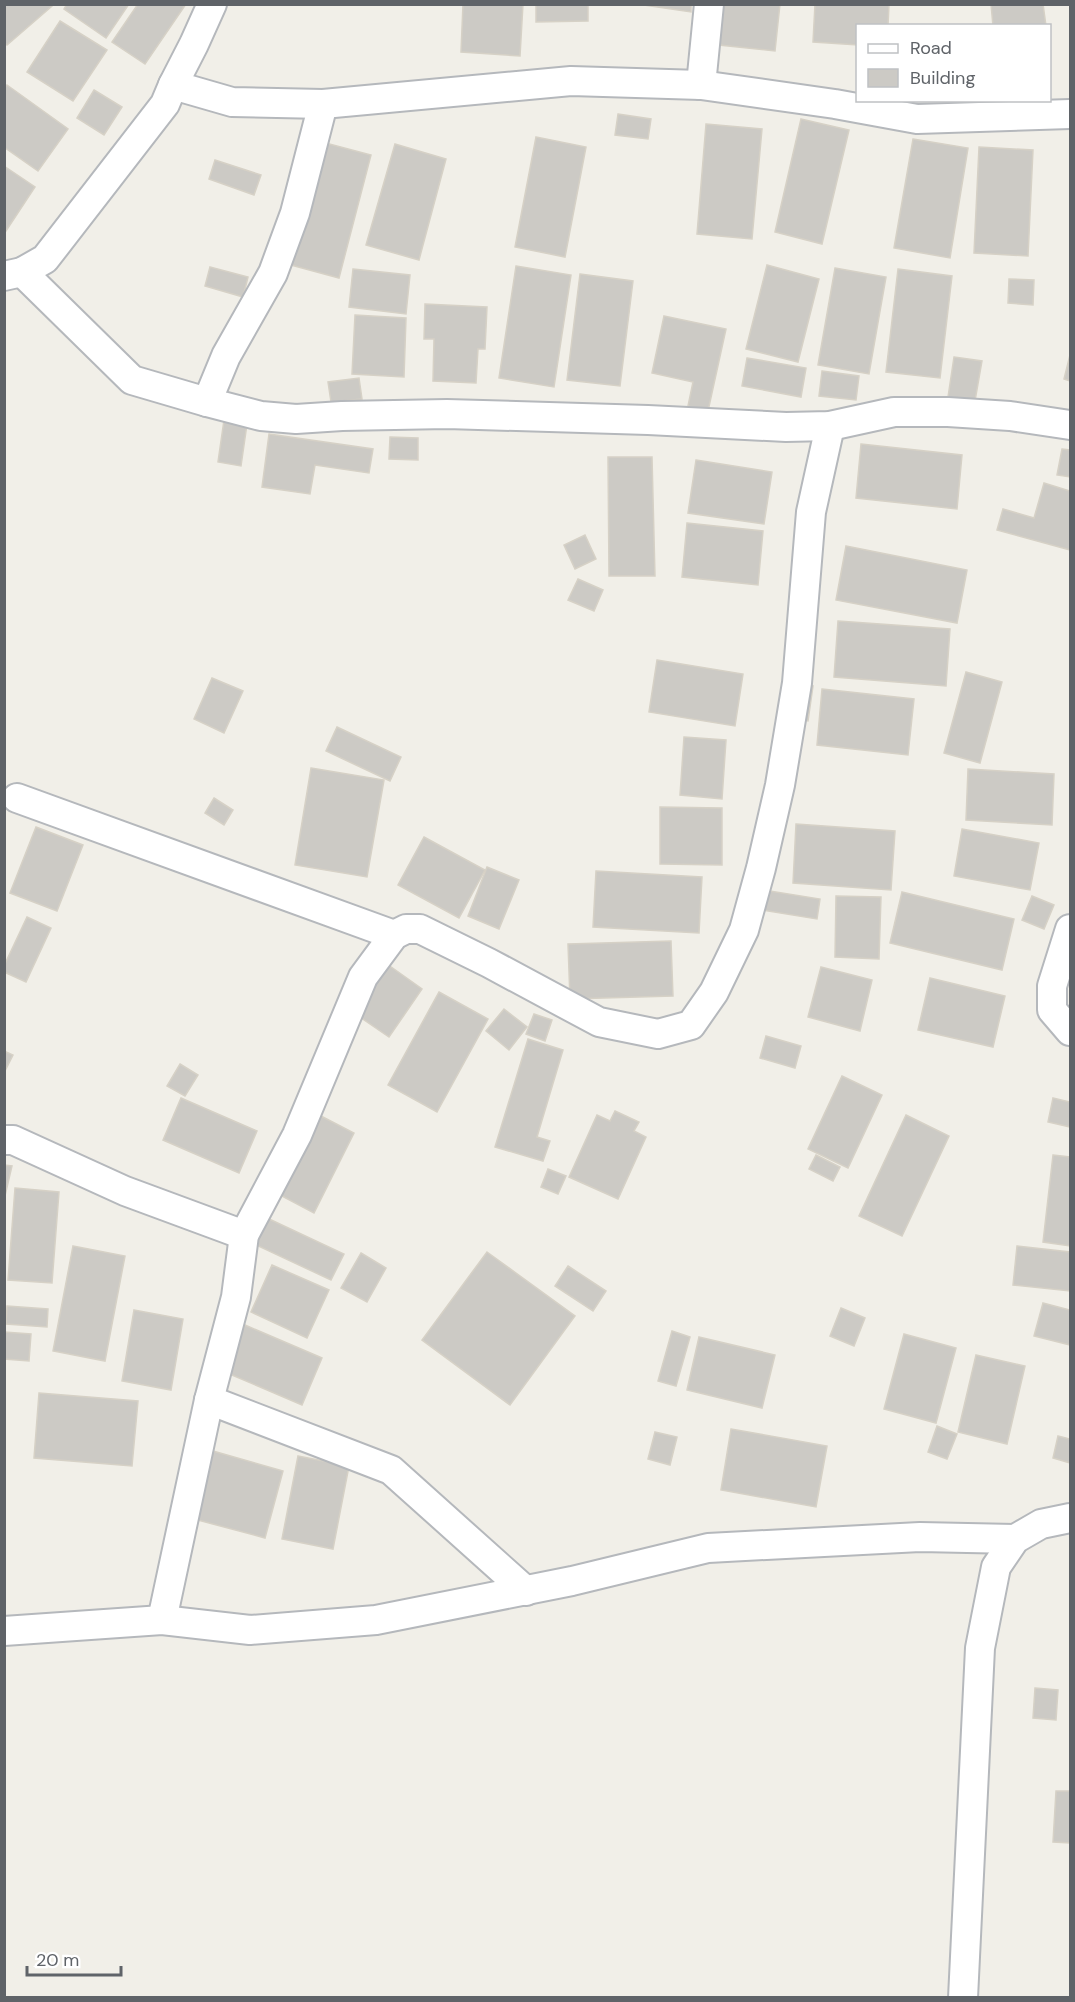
<svg xmlns="http://www.w3.org/2000/svg" width="1075" height="2002" viewBox="0 0 1075 2002" font-family="'DM Sans',sans-serif">
<style>
.building{fill:#cccac5;stroke:#d6d1c6;stroke-width:1.5}
.lines{fill:none;stroke-linecap:round;stroke-linejoin:round}
.minor-casing{stroke:#b5b8bc;stroke-width:32}
.minor{stroke:#fff;stroke-width:28}
</style>
<rect width="100%" height="100%" fill="#f1efe8"/>
<g class="building">
<polygon points="4,4 51,4 52,6 7,45 4,42"/>
<polygon points="67,4 129,4 106,38 64,9"/>
<polygon points="138,4 186,4 145,64 112,42"/>
<polygon points="463,4 523,4 520,56 461,52"/>
<polygon points="536,4 588,4 588,21 536,22"/>
<polygon points="637,4 691,4 691,12"/>
<polygon points="723,4 780,4 775,51 719,45"/>
<polygon points="815,4 889,4 888,26 858,26 858,45 813,42"/>
<polygon points="991,4 1043,4 1046,26 993,26"/>
<polygon points="60,21 107,50 73,101 27,72"/>
<polygon points="7,85 68,129 38,171 4,147 4,88"/>
<polygon points="94,90 122,107 104,135 77,118"/>
<polygon points="618,114 651,119 648,139 615,135"/>
<polygon points="801,119 849,130 822,244 775,232"/>
<polygon points="706,124 762,129 752,239 697,234"/>
<polygon points="536,137 586,147 565,257 515,247"/>
<polygon points="913,139 968,148 950,258 894,248"/>
<polygon points="318,141 371,155 339,278 287,264"/>
<polygon points="395,144 446,159 419,260 366,245"/>
<polygon points="979,147 1033,150 1028,256 974,253"/>
<polygon points="215,160 261,175 254,195 209,179"/>
<polygon points="4,166 35,187 4,234"/>
<polygon points="767,265 819,279 798,362 746,349"/>
<polygon points="516,266 571,275 554,387 499,378"/>
<polygon points="210,267 248,277 243,297 205,286"/>
<polygon points="835,268 886,277 869,374 818,365"/>
<polygon points="353,269 410,275 406,314 349,307"/>
<polygon points="898,269 952,276 940,378 886,372"/>
<polygon points="580,274 633,281 620,386 567,380"/>
<polygon points="1009,279 1034,280 1033,305 1008,303"/>
<polygon points="425,304 487,307 485,349 478,349 476,383 433,381 434,339 424,339"/>
<polygon points="355,315 406,318 404,377 352,374"/>
<polygon points="664,316 726,329 708,411 688,406 693,382 652,373"/>
<polygon points="1070,355 1070,381 1064,379"/>
<polygon points="954,357 982,361 975,401 948,397"/>
<polygon points="747,358 806,368 801,397 742,386"/>
<polygon points="822,371 859,376 856,400 819,396"/>
<polygon points="359,378 362,399 331,402 328,382"/>
<polygon points="224,420 247,424 241,466 218,462"/>
<polygon points="269,434 373,449 369,473 315,465 310,494 262,487"/>
<polygon points="390,437 418,438 418,460 389,459"/>
<polygon points="861,444 962,455 957,509 856,498"/>
<polygon points="1062,449 1070,450 1070,477 1057,475"/>
<polygon points="608,457 652,457 655,576 609,576"/>
<polygon points="696,460 772,472 764,524 688,513"/>
<polygon points="1044,483 1070,491 1070,550 997,530 1003,509 1034,518"/>
<polygon points="687,523 763,531 758,585 682,577"/>
<polygon points="585,535 596,559 575,569 564,545"/>
<polygon points="846,546 967,570 957,623 836,600"/>
<polygon points="578,579 603,590 594,611 568,600"/>
<polygon points="838,621 950,629 946,686 834,677"/>
<polygon points="657,660 743,674 735,726 649,712"/>
<polygon points="966,672 1002,682 980,763 944,753"/>
<polygon points="212,678 243,691 224,733 194,719"/>
<polygon points="800,685 813,686 808,721 796,719"/>
<polygon points="822,689 914,699 908,755 817,745"/>
<polygon points="337,727 401,757 390,781 326,751"/>
<polygon points="684,737 726,740 722,799 680,795"/>
<polygon points="311,768 384,780 367,877 295,865"/>
<polygon points="968,769 1054,774 1052,825 966,820"/>
<polygon points="214,798 233,810 224,825 205,813"/>
<polygon points="660,807 722,808 722,865 660,864"/>
<polygon points="796,824 895,831 891,890 793,883"/>
<polygon points="36,827 83,845 57,911 10,893"/>
<polygon points="962,829 1039,843 1030,890 954,876"/>
<polygon points="424,837 485,870 459,918 398,885"/>
<polygon points="487,867 519,880 499,929 468,916"/>
<polygon points="596,871 702,877 699,933 593,927"/>
<polygon points="758,889 820,899 817,919 756,909"/>
<polygon points="902,892 1014,919 1002,970 890,943"/>
<polygon points="836,896 881,897 879,959 835,957"/>
<polygon points="1032,896 1054,905 1044,929 1022,920"/>
<polygon points="27,917 51,928 26,982 4,972 4,966"/>
<polygon points="671,941 673,996 570,999 568,944"/>
<polygon points="387,964 422,989 389,1037 354,1013"/>
<polygon points="821,967 872,980 860,1031 808,1017"/>
<polygon points="930,978 1005,996 993,1047 918,1030"/>
<polygon points="439,992 488,1019 437,1112 388,1085"/>
<polygon points="504,1009 527,1027 509,1050 486,1031"/>
<polygon points="534,1014 552,1020 545,1041 526,1034"/>
<polygon points="766,1036 801,1046 795,1068 760,1058"/>
<polygon points="528,1039 563,1050 537,1137 550,1141 543,1161 495,1147"/>
<polygon points="4,1051 13,1055 4,1073"/>
<polygon points="180,1064 198,1075 185,1096 167,1086"/>
<polygon points="842,1076 882,1095 848,1168 808,1149"/>
<polygon points="181,1098 257,1131 239,1173 163,1140"/>
<polygon points="1053,1098 1070,1102 1070,1127 1048,1122"/>
<polygon points="615,1111 639,1122 634,1131 646,1137 618,1199 569,1177 597,1115 610,1121"/>
<polygon points="319,1115 354,1133 314,1213 278,1194"/>
<polygon points="906,1115 949,1136 902,1236 859,1216"/>
<polygon points="816,1155 840,1167 833,1181 809,1169"/>
<polygon points="1053,1155 1070,1157 1070,1246 1043,1242"/>
<polygon points="4,1165 12,1166 4,1200"/>
<polygon points="548,1169 566,1176 558,1194 541,1187"/>
<polygon points="15,1188 59,1192 52,1283 8,1280"/>
<polygon points="267,1218 344,1254 331,1280 254,1244"/>
<polygon points="73,1246 125,1256 105,1361 53,1351"/>
<polygon points="1017,1246 1070,1252 1070,1291 1013,1285"/>
<polygon points="487,1252 575,1316 510,1405 422,1340"/>
<polygon points="361,1253 386,1268 367,1302 341,1288"/>
<polygon points="272,1265 329,1290 307,1338 251,1312"/>
<polygon points="568,1266 606,1291 593,1311 555,1286"/>
<polygon points="1043,1303 1070,1310 1070,1345 1034,1336"/>
<polygon points="7,1306 48,1309 47,1327 6,1324"/>
<polygon points="841,1308 865,1318 854,1346 830,1336"/>
<polygon points="134,1310 183,1319 171,1390 122,1381"/>
<polygon points="245,1325 322,1358 302,1405 225,1372"/>
<polygon points="672,1331 690,1337 676,1386 658,1381"/>
<polygon points="4,1332 31,1334 29,1361 4,1359"/>
<polygon points="904,1334 956,1348 936,1423 884,1409"/>
<polygon points="699,1337 775,1355 762,1408 687,1390"/>
<polygon points="976,1355 1025,1366 1007,1444 958,1432"/>
<polygon points="39,1393 138,1401 132,1466 34,1458"/>
<polygon points="937,1426 957,1434 947,1459 928,1452"/>
<polygon points="731,1429 827,1446 816,1507 721,1490"/>
<polygon points="655,1432 677,1437 670,1465 648,1459"/>
<polygon points="1058,1436 1070,1439 1070,1463 1053,1458"/>
<polygon points="213,1451 283,1471 265,1538 194,1519"/>
<polygon points="298,1456 349,1466 333,1549 282,1539"/>
<polygon points="1035,1688 1058,1690 1056,1720 1033,1718"/>
<polygon points="1056,1791 1070,1791 1070,1843 1053,1842"/>
</g>
<g class="lines">
<g class="minor-casing">
<g id="minor">
<polyline points="173,85 194,44 212,4"/>
<polyline points="701,85 709,4"/>
<polyline points="323,104 295,213 273,273 226,356 207,402 261,416 296,419 342,416 447,414 648,420 786,427 830,426 894,412 948,412 1010,416 1070,425"/>
<polyline points="22,272 132,380 207,402"/>
<polyline points="4,276 22,272 45,259 165,104 173,85 232,102 323,104 571,81 701,85 835,104 917,119 1070,114"/>
<polyline points="17,798 394,935"/>
<polyline points="1070,929 1052,986 1052,1010 1070,1031"/>
<polyline points="4,1140 13,1140 125,1191 244,1235"/>
<polyline points="209,1400 391,1470 526,1591"/>
<polyline points="162,1620 209,1400 236,1297 244,1235 297,1135 363,977 394,935 406,929 420,929 489,963 599,1022 658,1034 691,1025 714,992 744,930 761,868 780,785 797,683 811,512 830,426"/>
<polyline points="4,1631 162,1620 250,1630 376,1620 572,1581 708,1548 920,1537 1015,1539"/>
<polyline points="963,1998 980,1648 996,1567 1015,1539 1041,1524 1070,1518"/>
</g>
</g>
<use href="#minor" class="minor"/>
</g>
<rect width="1075" height="2002" fill="none" stroke="#5f6368" stroke-width="12"/>
<rect x="856" y="24" width="195" height="78" fill="#ffffff" stroke="#bfc1c3" stroke-width="1.5"/>
<rect x="868" y="44" width="30" height="9" fill="#ffffff" stroke="#bfc1c3" stroke-width="1.5"/>
<text x="910" y="54" font-size="18" fill="#5f6368">Road</text>
<rect x="868" y="69" width="30" height="18" fill="#cccac5" stroke="#bfc1c3" stroke-width="1.5"/>
<text x="910" y="84" font-size="18" fill="#5f6368">Building</text>
<path d="M27 1966v9h94v-9" fill="none" stroke="#5f6368" stroke-width="3"/>
<text x="36" y="1966" font-size="18" fill="#5f6368" stroke="#ffffff" stroke-width="4.5" paint-order="stroke">20 m</text>
</svg>
